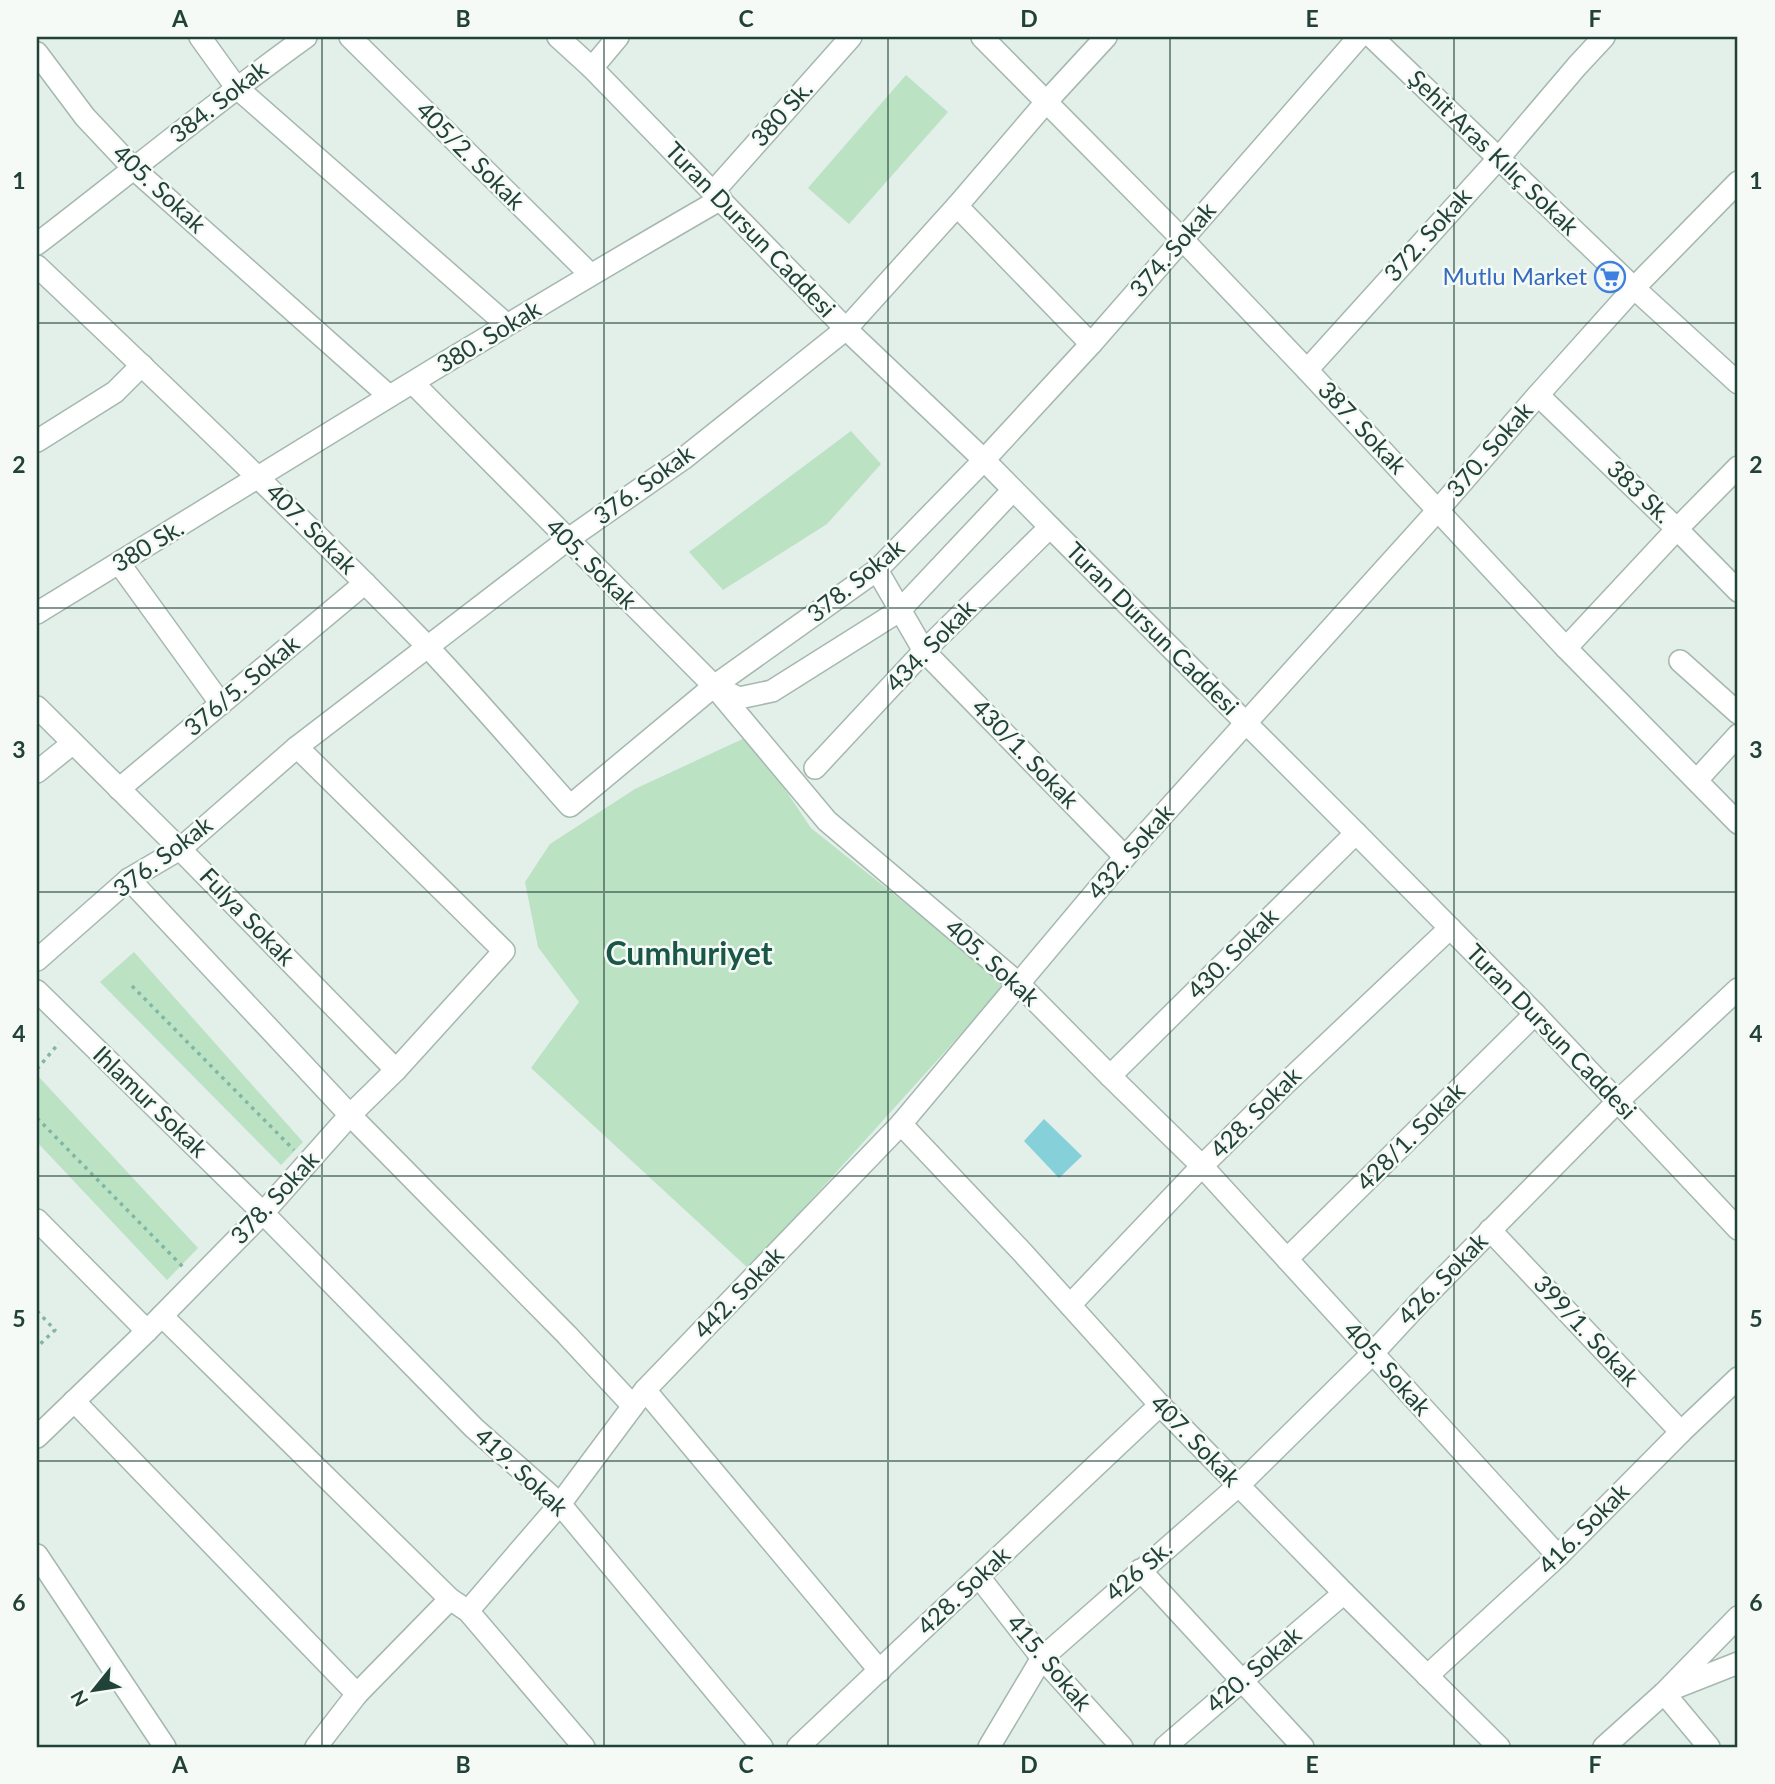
<svg xmlns="http://www.w3.org/2000/svg" width="1775" height="1784" viewBox="0 0 1775 1784" font-family="Lato,sans-serif">
<style>
.green{fill:#bae2c3}
.water{fill:#86d0d9}
.lines{fill:none;stroke-linecap:round;stroke-linejoin:round}
.minor-casing{stroke:#a5b8b0;stroke-width:24}
.path{stroke:#81b6a3;stroke-width:3.5;stroke-dasharray:3.5 5;stroke-linecap:butt}
.minor{stroke:#fff;stroke-width:21}
.grid{fill:none;stroke:#214238;stroke-width:2;stroke-opacity:0.55}
.labels{text-anchor:middle;stroke-width:5;stroke-linejoin:round;paint-order:stroke}
.street-label{font-size:24px;fill:#214238;stroke:#f5faf7}
.shop-label{font-size:24px;fill:#366cbe;stroke:#f5faf7;text-anchor:end}
.district-label{font-size:32px;font-weight:bold;fill:#1a5746;stroke:#f5faf7}
.neatline{fill:none;stroke:#214238;stroke-width:2.5}
.grid-label{font-size:23px;text-anchor:middle;font-weight:bold;fill:#214238}
</style>
<rect width="100%" height="100%" fill="#e3efe9"/>
<g class="green">
<polygon points="906,75 948,112 849,224 808,188"/>
<polygon points="851,431 881,464 827,524 723,590 689,552"/>
<polygon points="749,736 811,828 1006,984 749,1269 531,1068 579,1002 538,947 525,882 550,844 635,789"/>
<polygon points="134,952 303,1142 281,1165 100,982"/>
<polygon points="37,1075 198,1248 167,1280 37,1142"/>
</g>
<polygon class="water" points="1044,1119 1082,1156 1059,1178 1024,1141"/>
<g class="lines">
<g class="minor-casing">
<g id="minor">
<polyline points="200,37 236,87 506,324"/>
<polyline points="350,37 590,274"/>
<polyline points="558,37 592,68 846,329 984,460 1050,527 1356,833 1535,1014 1738,1229"/>
<polyline points="982,37 1182,239 1307,370 1566,648 1738,823"/>
<polyline points="1372,37 1634,288 1738,383"/>
<polyline points="37,53 85,117 134,169 389,396"/>
<polyline points="592,68 618,37"/>
<polyline points="714,191 851,37"/>
<polyline points="957,206 1091,344"/>
<path d="M 37,244 C 127,175 214,103 306,37"/>
<path d="M 37,266 C 168,390 299,515 425,644 C 475,697 522,752 570,806 L 714,686 L 877,570 L 984,460 L 1091,344 L 1359,37"/>
<polyline points="1307,370 1498,159 1577,66 1604,37"/>
<polyline points="413,383 714,686 827,821 1018,983 1110,1076 1202,1166 1558,1556"/>
<polyline points="1538,395 1677,529 1738,591"/>
<polyline points="37,441 115,392 142,365"/>
<polyline points="119,563 221,704"/>
<polyline points="877,570 924,651 1125,857"/>
<path d="M 37,613 C 264,474 490,332 721,199"/>
<polyline points="1566,648 1677,529 1738,467"/>
<polyline points="1680,661 1738,713"/>
<polyline points="716,687 739,698 772,691 899,611 1013,490"/>
<polyline points="37,707 180,849 396,1070"/>
<polyline points="815,768 924,651 1050,527"/>
<polyline points="37,772 73,743"/>
<polyline points="1697,780 1738,735"/>
<polyline points="119,789 365,583"/>
<polyline points="129,879 350,1115 567,1335 633,1406"/>
<polyline points="37,960 129,879 180,849 297,747 567,540 683,459 846,329 957,206 1047,101 1106,37"/>
<polyline points="37,991 263,1213 474,1428 560,1504 762,1747"/>
<polyline points="1110,1076 1356,833"/>
<polyline points="901,1124 1023,1253 1160,1405 1344,1593 1499,1747"/>
<polyline points="37,1220 147,1331"/>
<polyline points="1490,1230 1681,1432"/>
<polyline points="1287,1259 1535,1014"/>
<polyline points="1070,1305 1202,1166 1285,1084 1450,928"/>
<polyline points="162,1316 450,1599"/>
<polyline points="645,1390 880,1671"/>
<polyline points="74,1401 357,1694 450,1599 468,1611 584,1747"/>
<polyline points="37,1437 147,1331 263,1213 350,1115 396,1070 504,951 297,747"/>
<polyline points="37,1555 165,1747"/>
<polyline points="1140,1570 1303,1747"/>
<polyline points="979,1577 1042,1658 1122,1747"/>
<polyline points="468,1611 560,1504 645,1390 901,1124 1125,857 1438,510 1538,395 1634,288 1738,182"/>
<polyline points="1427,1676 1558,1556 1681,1432 1738,1378"/>
<polyline points="1672,1689 1738,1663"/>
<polyline points="1664,1693 1709,1747"/>
<polyline points="316,1747 357,1694"/>
<polyline points="798,1747 1160,1405"/>
<polyline points="989,1747 1042,1658 1238,1486 1372,1354 1421,1301 1618,1101 1738,989"/>
<polyline points="1165,1747 1344,1593"/>
<polyline points="1604,1747 1664,1693 1738,1617"/>
</g>
</g>
<g class="path">
<polyline points="132,986 294,1150"/>
<polyline points="37,1069 59,1043"/>
<polyline points="37,1118 183,1267"/>
<polyline points="37,1311 55,1330 37,1347"/>
</g>
<use href="#minor" class="minor"/>
</g>
<path class="grid" d="M 322,37 L 322,1747M 604,37 L 604,1747M 888,37 L 888,1747M 1170,37 L 1170,1747M 1454,37 L 1454,1747M 37,323 L 1738,323M 37,608 L 1738,608M 37,892 L 1738,892M 37,1176 L 1738,1176M 37,1461 L 1738,1461"/>
<defs>
<g id="supermarket-ring" transform="scale(1.575)"><circle r="9.5" fill="#f5faf7" stroke="#3f7fe0" stroke-width="1.5"/><path d="M-6-5.5h2.5l.6 2H6L4.5 2H-2.5L-4.4-4H-6ZM-1.5 3.2a1.3 1.3 0 1 0 .1 0ZM3 3.2a1.3 1.3 0 1 0 .1 0Z" fill="#3f7fe0"/></g>
</defs>
<g fill-rule="evenodd">
<use href="#supermarket-ring" x="1610" y="277"/>
</g>
<g class="labels">
<g class="street-label">
<text transform="translate(219 102) rotate(-38)" y="8">384. Sokak</text>
<text transform="translate(782 114) rotate(-48)" y="8">380 Sk.</text>
<text transform="translate(1493 153) rotate(44)" y="8">Şehit Aras Kılıç Sokak</text>
<text transform="translate(470 156) rotate(45)" y="8">405/2. Sokak</text>
<text transform="translate(159 189) rotate(43)" y="8">405. Sokak</text>
<text transform="translate(750 230) rotate(46)" y="8">Turan Dursun Caddesi</text>
<text transform="translate(1428 235) rotate(-48)" y="8">372. Sokak</text>
<text transform="translate(1173 250) rotate(-49)" y="8">374. Sokak</text>
<text transform="translate(489 337) rotate(-31)" y="8">380. Sokak</text>
<text transform="translate(1362 428) rotate(47)" y="8">387. Sokak</text>
<text transform="translate(1490 450) rotate(-49)" y="8">370. Sokak</text>
<text transform="translate(644 485) rotate(-36)" y="8">376. Sokak</text>
<text transform="translate(1639 492) rotate(44)" y="8">383 Sk.</text>
<text transform="translate(311 529) rotate(45)" y="8">407. Sokak</text>
<text transform="translate(148 546) rotate(-31)" y="8">380 Sk.</text>
<text transform="translate(591 564) rotate(45)" y="8">405. Sokak</text>
<text transform="translate(856 581) rotate(-39)" y="8">378. Sokak</text>
<text transform="translate(1152 629) rotate(45)" y="8">Turan Dursun Caddesi</text>
<text transform="translate(931 646) rotate(-46)" y="8">434. Sokak</text>
<text transform="translate(242 686) rotate(-40)" y="8">376/5. Sokak</text>
<text transform="translate(1025 754) rotate(46)" y="8">430/1. Sokak</text>
<text transform="translate(1131 852) rotate(-49)" y="8">432. Sokak</text>
<text transform="translate(163 857) rotate(-37)" y="8">376. Sokak</text>
<text transform="translate(247 917) rotate(46)" y="8">Fulya Sokak</text>
<text transform="translate(1233 954) rotate(-45)" y="8">430. Sokak</text>
<text transform="translate(992 963) rotate(42)" y="8">405. Sokak</text>
<text transform="translate(1551 1032) rotate(46)" y="8">Turan Dursun Caddesi</text>
<text transform="translate(150 1102) rotate(44)" y="8">Ihlamur Sokak</text>
<text transform="translate(1256 1113) rotate(-45)" y="8">428. Sokak</text>
<text transform="translate(1411 1137) rotate(-45)" y="8">428/1. Sokak</text>
<text transform="translate(275 1198) rotate(-47)" y="8">378. Sokak</text>
<text transform="translate(1443 1279) rotate(-46)" y="8">426. Sokak</text>
<text transform="translate(739 1293) rotate(-46)" y="8">442. Sokak</text>
<text transform="translate(1586 1331) rotate(47)" y="8">399/1. Sokak</text>
<text transform="translate(1387 1369) rotate(48)" y="8">405. Sokak</text>
<text transform="translate(1195 1441) rotate(46)" y="8">407. Sokak</text>
<text transform="translate(521 1472) rotate(43)" y="8">419. Sokak</text>
<text transform="translate(1584 1529) rotate(-45)" y="8">416. Sokak</text>
<text transform="translate(1139 1571) rotate(-41)" y="8">426 Sk.</text>
<text transform="translate(964 1591) rotate(-43)" y="8">428. Sokak</text>
<text transform="translate(1049 1663) rotate(50)" y="8">415. Sokak</text>
<text transform="translate(1254 1670) rotate(-41)" y="8">420. Sokak</text>
</g>
<g class="shop-label">
<text x="1587" y="285">Mutlu Market</text>
</g>
<g class="district-label">
<text x="689" y="965">Cumhuriyet</text>
</g>
</g>
<rect width="1775" height="1784" fill="none" stroke="#f5faf7" stroke-width="77"/>
<g transform="translate(94 1690) rotate(240)" stroke="#f5faf7" stroke-width="5" paint-order="stroke">
<path d="M0-5L12 26L0 18L-12 26Z" fill="#214238"/>
<text y="-10" font-size="19" font-weight="bold" text-anchor="middle" fill="#214238">N</text>
</g>
<rect x="38" y="38" width="1698" height="1708" class="neatline"/>
<g class="grid-label">
<text x="180" y="27">A</text>
<text x="463" y="27">B</text>
<text x="746" y="27">C</text>
<text x="1029" y="27">D</text>
<text x="1312" y="27">E</text>
<text x="1595" y="27">F</text>
<text x="19" y="189">1</text>
<text x="1756" y="189">1</text>
<text x="19" y="473">2</text>
<text x="1756" y="473">2</text>
<text x="19" y="758">3</text>
<text x="1756" y="758">3</text>
<text x="19" y="1042">4</text>
<text x="1756" y="1042">4</text>
<text x="19" y="1327">5</text>
<text x="1756" y="1327">5</text>
<text x="19" y="1611">6</text>
<text x="1756" y="1611">6</text>
<text x="180" y="1773">A</text>
<text x="463" y="1773">B</text>
<text x="746" y="1773">C</text>
<text x="1029" y="1773">D</text>
<text x="1312" y="1773">E</text>
<text x="1595" y="1773">F</text>
</g>
</svg>
